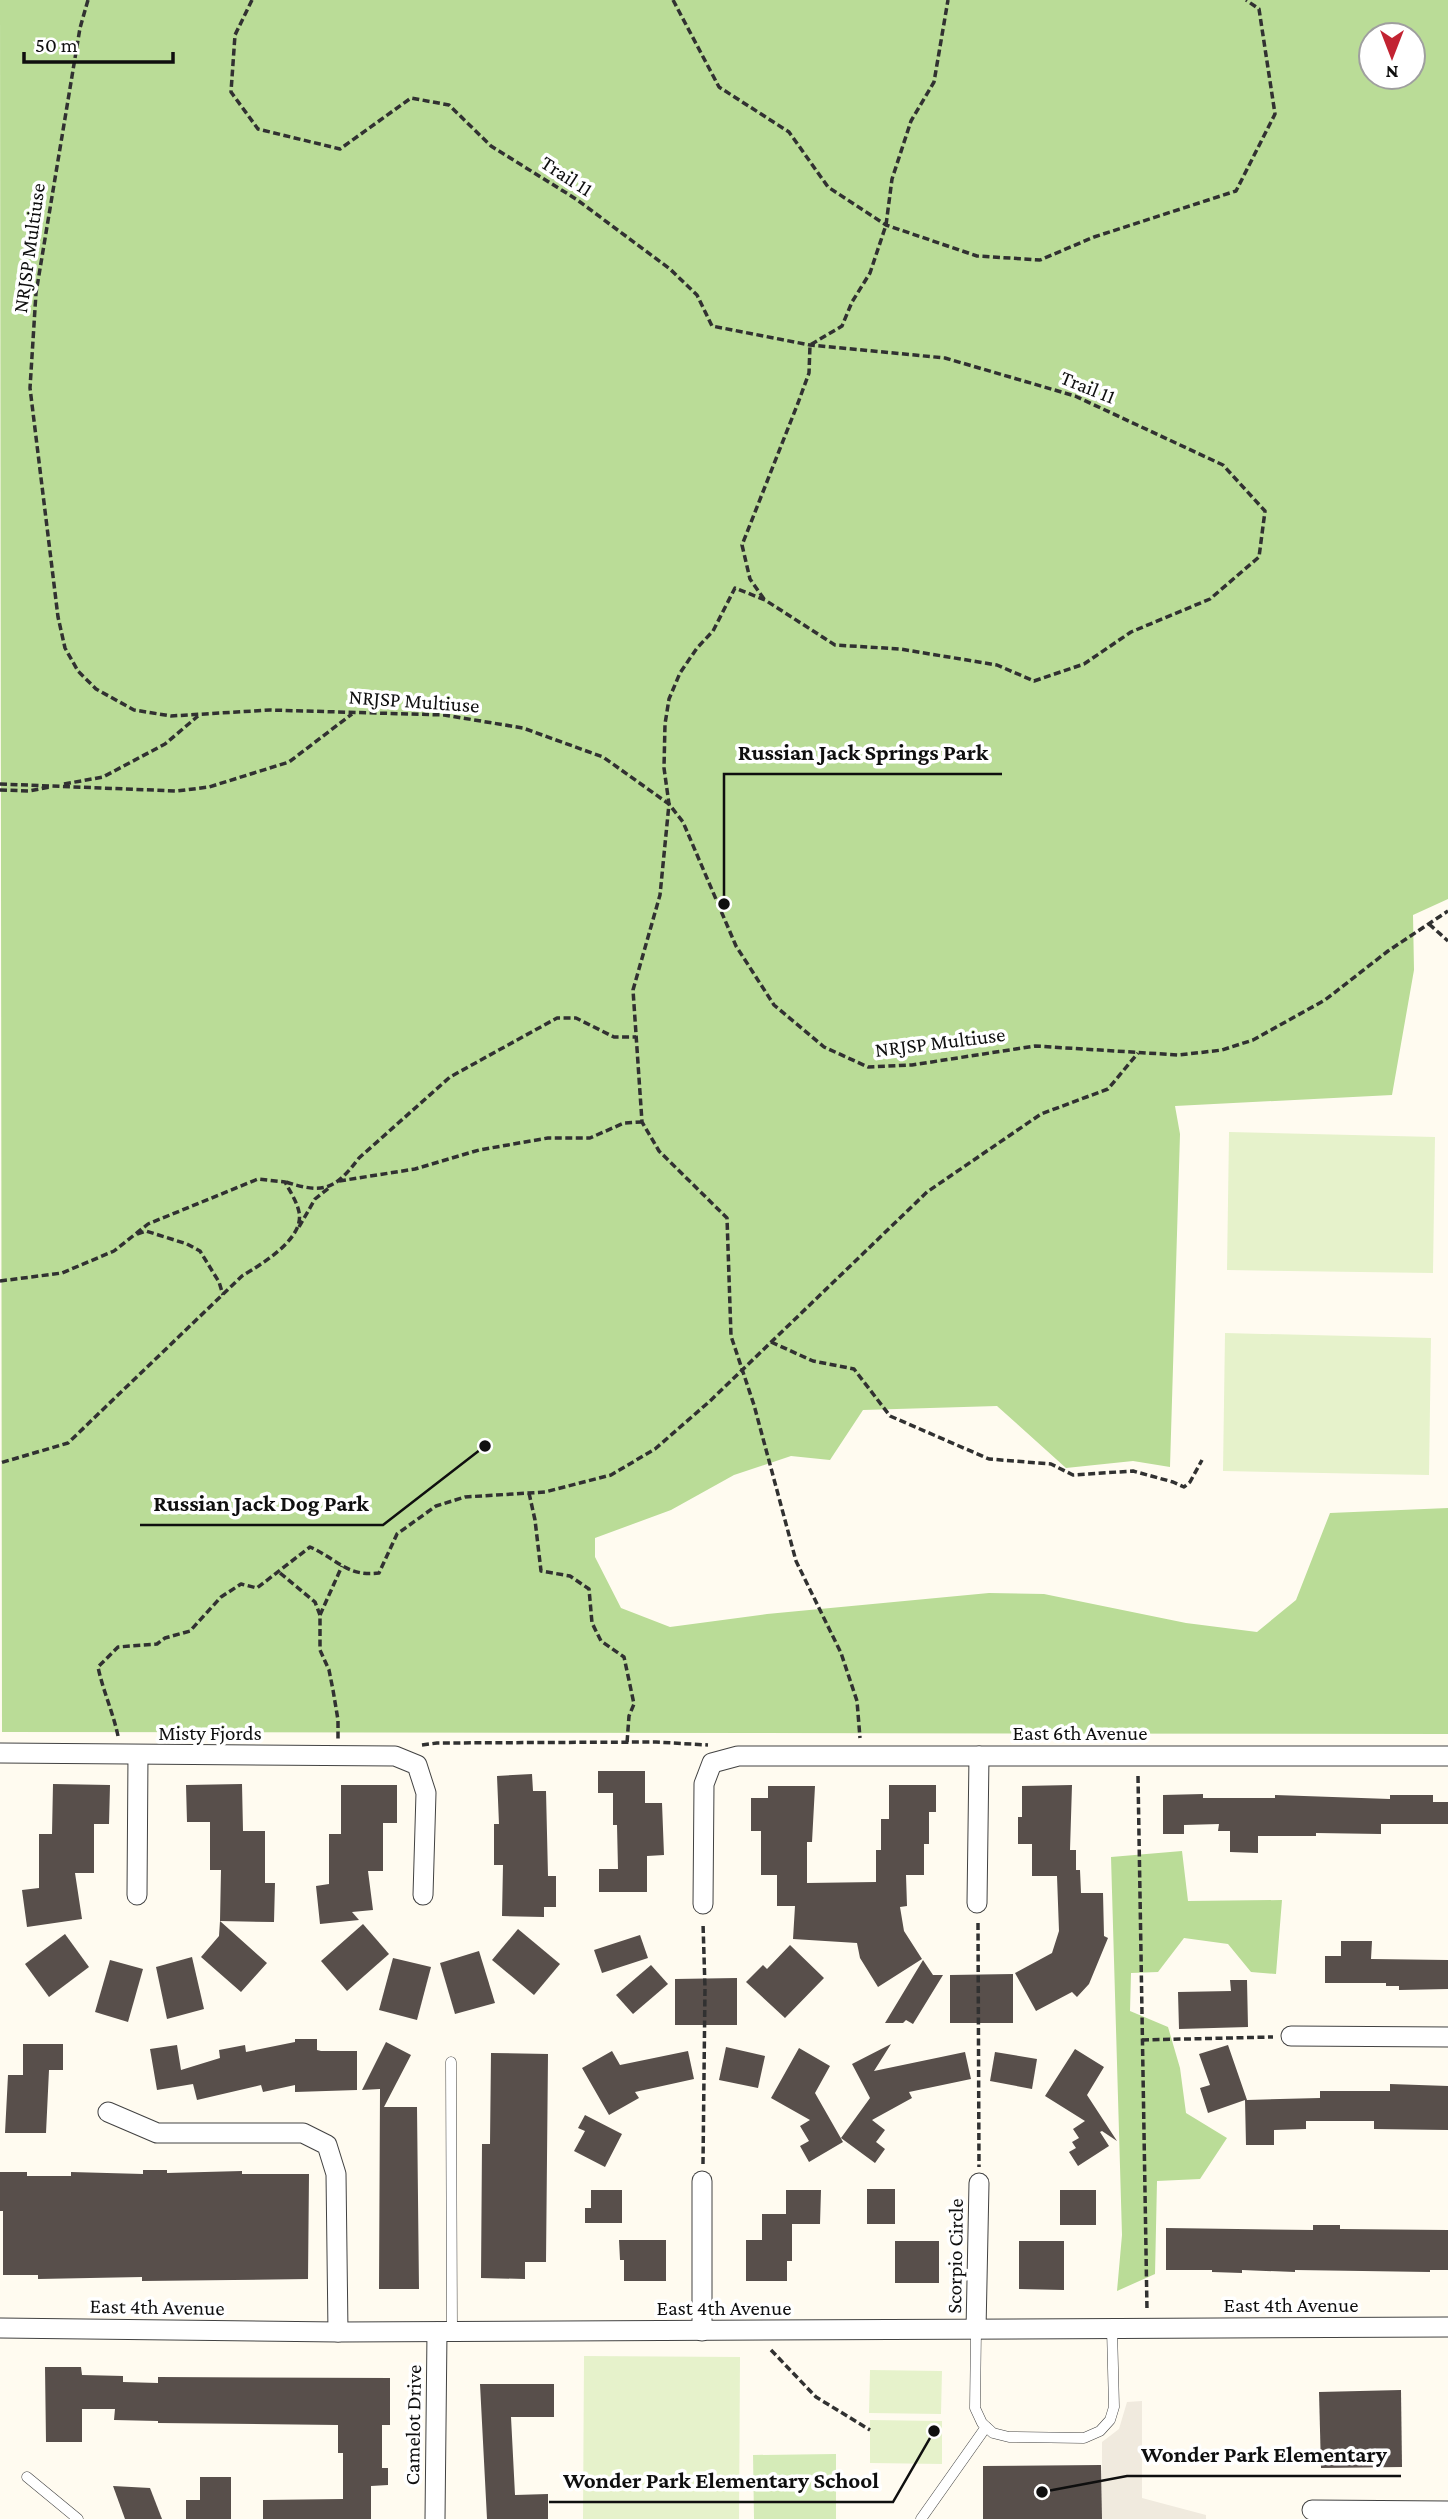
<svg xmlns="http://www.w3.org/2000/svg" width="1448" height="2519" viewBox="0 0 1448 2519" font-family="'Crimson Pro',serif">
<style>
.green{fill:#d5ebb8}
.forest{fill:#badc97;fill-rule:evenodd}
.pitch{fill:#e6f2cb}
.plaza{fill:#f0eade}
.building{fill:#584f4b}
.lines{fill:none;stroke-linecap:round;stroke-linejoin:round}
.lane-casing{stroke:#424242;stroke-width:11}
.street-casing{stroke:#424242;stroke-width:21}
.path{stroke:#313131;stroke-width:3.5;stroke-dasharray:7 3.5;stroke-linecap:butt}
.lane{stroke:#fff;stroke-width:10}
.street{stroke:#fff;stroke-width:19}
.labels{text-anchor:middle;stroke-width:7;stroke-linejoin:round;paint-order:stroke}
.street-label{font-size:21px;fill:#0f0f0f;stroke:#fff}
.leader{fill:none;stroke:#0f0f0f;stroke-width:2.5}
.callout-dot{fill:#0f0f0f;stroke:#fff;stroke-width:2.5}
.callout-label{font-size:23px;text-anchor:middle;font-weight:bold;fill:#0f0f0f;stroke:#fff;stroke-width:7;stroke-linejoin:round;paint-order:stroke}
</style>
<rect width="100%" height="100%" fill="#fffbf0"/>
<polygon class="green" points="836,2454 836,2519 754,2519 753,2455"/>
<g class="forest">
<path d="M 0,0 L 1448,0 L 1448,899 L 1413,915 L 1414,970 L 1392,1095 L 1175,1106 L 1180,1134 L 1170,1467 L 1133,1461 L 1066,1468 L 997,1406 L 863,1410 L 830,1460 L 791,1456 L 734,1475 L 671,1510 L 595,1538 L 595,1557 L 621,1608 L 670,1627 L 767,1614 L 989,1593 L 1044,1594 L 1186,1623 L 1257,1632 L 1296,1600 L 1330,1513 L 1448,1508 L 1448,1734 L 2,1732 ZM 1413,35 L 1413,77 L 1371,77 L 1371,35 Z"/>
<polygon points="1182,1851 1188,1901 1282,1900 1276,1974 1251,1972 1228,1944 1184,1938 1158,1972 1131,1973 1130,2011 1168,2027 1180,2068 1186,2113 1227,2138 1200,2179 1157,2181 1155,2274 1117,2291 1122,2235 1111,1857"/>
</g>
<g class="pitch">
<polygon points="1229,1132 1435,1137 1433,1273 1227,1270"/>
<polygon points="1225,1333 1431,1338 1429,1475 1223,1471"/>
<polygon points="584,2356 740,2357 739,2519 583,2519"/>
<polygon points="870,2370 942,2371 941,2414 869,2413"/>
<polygon points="870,2420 942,2421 942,2464 870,2463"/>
</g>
<polygon class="plaza" points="1142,2401 1142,2498 1206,2515 1206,2519 1102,2519 1102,2442 1119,2429 1127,2402"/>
<g class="building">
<polygon points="598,1771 645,1771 645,1803 662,1803 664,1855 647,1856 647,1892 599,1892 599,1869 618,1869 617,1825 613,1825 613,1793 598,1793"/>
<polygon points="532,1774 533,1791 546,1791 548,1876 556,1876 556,1907 544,1907 544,1917 502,1916 503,1865 494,1865 494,1824 499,1824 497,1776"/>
<polygon points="53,1784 110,1785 109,1824 94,1824 94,1873 75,1873 82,1919 27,1927 22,1890 39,1888 39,1834 52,1834"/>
<polygon points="242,1784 243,1831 265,1831 265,1883 275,1883 274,1922 220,1921 221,1870 210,1870 210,1822 187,1822 186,1785"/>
<polygon points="341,1785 397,1785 397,1823 383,1823 383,1871 368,1871 373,1910 352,1912 359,1920 320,1924 316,1886 329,1884 329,1834 341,1834"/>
<polygon points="889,1785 936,1785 936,1812 929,1812 929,1844 924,1844 924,1875 906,1875 907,1906 900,1907 904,1931 922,1959 878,1987 860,1958 857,1943 793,1939 795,1906 777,1906 777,1875 761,1875 761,1831 751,1831 751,1798 768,1798 768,1786 815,1786 812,1842 807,1842 807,1883 876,1882 876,1850 881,1850 881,1819 889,1819"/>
<polygon points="1072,1785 1070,1850 1076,1850 1076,1870 1080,1870 1081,1893 1103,1893 1104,1936 1108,1938 1089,1984 1077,1997 1072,1992 1036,2011 1015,1973 1052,1953 1059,1931 1057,1876 1032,1876 1032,1844 1018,1844 1018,1817 1022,1817 1022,1786"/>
<polygon points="1203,1794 1203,1798 1275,1798 1275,1795 1390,1799 1390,1795 1433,1795 1433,1802 1448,1802 1448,1824 1381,1824 1381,1834 1316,1833 1316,1836 1258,1836 1258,1853 1230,1852 1230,1831 1218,1831 1219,1824 1184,1825 1184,1834 1163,1834 1163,1795"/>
<polygon points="220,1921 267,1963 241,1992 201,1957 219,1936"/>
<polygon points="363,1924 389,1954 347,1991 321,1961"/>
<polygon points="518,1929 560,1964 534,1995 492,1960"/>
<polygon points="65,1934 89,1967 49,1997 25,1964"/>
<polygon points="640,1935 648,1958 602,1973 594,1950"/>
<polygon points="1341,1941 1372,1941 1371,1959 1448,1960 1448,1989 1399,1990 1399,1986 1386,1986 1386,1983 1325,1983 1325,1956 1341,1956"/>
<polygon points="790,1945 824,1978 785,2018 746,1982 763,1965 767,1969"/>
<polygon points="479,1951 495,2003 455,2014 440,1963"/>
<polygon points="192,1957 204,2009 167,2019 156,1967"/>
<polygon points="393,1958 431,1967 417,2020 379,2010"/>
<polygon points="110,1960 143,1969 128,2022 95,2012"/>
<polygon points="923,1960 933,1975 943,1975 913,2024 906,2020 903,2023 885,2023"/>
<polygon points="651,1965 668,1984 633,2014 616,1995"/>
<polygon points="1013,1974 1013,2023 950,2023 950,1975"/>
<polygon points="737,1978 737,2025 675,2025 675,1979"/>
<polygon points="1230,1980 1247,1980 1248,2027 1179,2029 1178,1992 1231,1991"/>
<polygon points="295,2039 317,2039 317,2050 321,2051 357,2051 357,2090 295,2092 295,2085 263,2092 261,2085 197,2100 193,2084 157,2090 150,2049 177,2045 181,2070 220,2058 219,2050 245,2045 246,2052 295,2042"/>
<polygon points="386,2042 411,2055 384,2107 417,2107 419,2289 379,2289 380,2089 362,2090"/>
<polygon points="23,2044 63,2044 63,2070 49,2070 46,2133 5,2133 8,2075 23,2075"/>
<polygon points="891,2044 874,2071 965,2052 971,2079 909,2092 912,2098 872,2120 885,2130 876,2142 885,2149 875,2163 841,2138 870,2098 852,2064"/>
<polygon points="1228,2045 1247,2100 1320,2098 1320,2091 1390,2091 1390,2084 1448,2086 1448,2130 1374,2129 1374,2121 1306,2121 1306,2129 1274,2130 1274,2145 1246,2145 1245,2100 1208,2113 1200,2088 1210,2085 1199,2054"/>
<polygon points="726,2047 765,2056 758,2088 719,2080"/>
<polygon points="799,2048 830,2066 815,2093 843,2142 809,2162 800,2146 809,2141 800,2126 810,2120 771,2098"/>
<polygon points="1075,2049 1104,2067 1087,2095 1117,2141 1102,2131 1100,2132 1109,2146 1078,2166 1069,2152 1076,2148 1072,2142 1079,2138 1073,2129 1085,2121 1045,2096"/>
<polygon points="612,2051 620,2065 688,2051 694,2079 635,2092 639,2098 609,2115 582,2068"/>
<polygon points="995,2052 1037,2059 1032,2089 990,2081"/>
<polygon points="491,2053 548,2054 546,2262 525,2262 525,2279 481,2278 482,2144 490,2144"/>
<polygon points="585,2115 622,2134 605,2167 574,2151 585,2131 578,2128"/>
<polygon points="143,2170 167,2170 167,2173 242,2171 242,2174 309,2174 308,2279 142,2281 142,2277 38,2279 38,2275 3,2275 3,2211 0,2211 0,2172 27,2172 27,2176 71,2176 71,2172 143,2174"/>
<rect x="867" y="2189" width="28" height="35"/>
<polygon points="591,2190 622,2190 622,2223 585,2223 585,2208 591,2208"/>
<polygon points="786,2190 821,2190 820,2224 792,2224 792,2261 787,2261 787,2281 746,2281 746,2240 762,2240 762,2214 786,2214"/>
<rect x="1060" y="2190" width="36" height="35"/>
<polygon points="1313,2225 1340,2225 1340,2229 1448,2230 1448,2270 1430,2270 1430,2272 1295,2270 1295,2272 1242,2270 1242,2273 1212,2272 1212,2270 1166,2270 1166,2228 1313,2230"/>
<polygon points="619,2240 666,2240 666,2281 624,2281 624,2260 620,2260"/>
<rect x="895" y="2241" width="44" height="42"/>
<polygon points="1019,2241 1064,2241 1064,2290 1019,2289"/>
<polygon points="45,2367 81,2367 82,2375 123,2376 123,2382 158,2383 158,2377 390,2378 390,2425 382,2425 382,2468 388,2468 388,2485 371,2486 371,2519 263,2519 263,2500 343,2499 343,2453 338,2453 338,2425 158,2423 158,2421 114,2420 115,2409 82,2409 82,2442 46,2442"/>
<polygon points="480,2384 554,2384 554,2417 511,2417 515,2495 548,2494 548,2519 487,2519"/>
<polygon points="1401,2390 1402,2467 1321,2468 1319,2392"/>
<polygon points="1101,2465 1102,2519 983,2519 983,2466"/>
<polygon points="200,2477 231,2477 231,2519 186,2519 186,2500 200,2500"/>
<polygon points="113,2486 150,2488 162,2519 125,2519"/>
</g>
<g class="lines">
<g class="lane-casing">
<g id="lane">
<polyline points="451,2062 452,2332"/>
<polyline points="976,2330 975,2408 982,2423 993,2433 1009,2437 1084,2438 1100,2431 1110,2420 1114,2407 1112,2329"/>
<polyline points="27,2477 78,2519"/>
<polyline points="921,2519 986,2427"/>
</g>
</g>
<g class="street-casing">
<g id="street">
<polyline points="0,1753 395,1756 417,1765 426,1793 423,1895"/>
<polyline points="137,1895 138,1755"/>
<polyline points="977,1903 979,1756"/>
<polyline points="703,1904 704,1784 712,1763 738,1756 1448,1756"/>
<polyline points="1291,2036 1448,2037"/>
<polyline points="108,2112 157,2133 303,2133 327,2145 336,2174 338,2332"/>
<polyline points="702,2181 702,2331"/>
<polyline points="0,2328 338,2332 1448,2327"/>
<polyline points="976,2330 979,2183"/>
<polyline points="1312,2510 1448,2511"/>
<polyline points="435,2519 437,2332"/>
</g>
</g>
<g class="path">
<polyline points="88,0 80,28 36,293 30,388 58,617 65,648 78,671 96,689 134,710 171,716 270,710 444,715 523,728 603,757 669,804 683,822 736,946 774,1005 824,1047 868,1067 912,1065 1035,1046 1179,1055 1222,1050 1253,1040 1325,1000 1388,951 1448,911"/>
<polyline points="252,0 235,35 231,92 258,129 340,149 411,98 449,105 491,146 576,199 670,269 697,295 712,326 810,345 945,358 1075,396 1223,465 1265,511 1259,557 1210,599 1131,632 1084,664 1034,681 997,665 900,649 835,645 765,600 735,588 713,631 697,648 680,673 669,699 665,724 664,768 669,804 660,895 633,990 642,1122 659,1151 727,1218 731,1336 754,1405 796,1561 841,1653 857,1701 860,1738"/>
<polyline points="673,0 719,87 789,132 828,187 886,225 977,256 1040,260 1094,237 1236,191 1275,114 1259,9 1246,0"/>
<polyline points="764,599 750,579 742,545 798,403 809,373 810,345 842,326 852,302 870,273 886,225 892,179 911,121 934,82 948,0"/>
<polyline points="0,784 177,791 209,787 289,762 352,714"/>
<polyline points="64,784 103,777 165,744 198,716"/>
<polyline points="0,790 29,791 50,787"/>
<polyline points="1429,924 1448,941"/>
<polyline points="339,1181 415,1169 479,1150 548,1138 590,1138 624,1123 642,1122"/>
<path d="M 286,1182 C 323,1194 335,1190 359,1158 L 450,1077 L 557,1018 L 576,1018 L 614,1037 L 636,1037"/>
<polyline points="299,1227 315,1199 330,1187"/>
<polyline points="137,1234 146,1231 187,1244 200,1251 219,1282 223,1295"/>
<path d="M 0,1281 L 62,1273 L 114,1251 L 148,1224 L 258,1179 L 285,1182 C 290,1191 297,1202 299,1212 C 305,1239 260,1265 242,1276 L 68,1443 L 0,1463"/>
<polyline points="771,1342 813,1361 854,1369 890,1416 989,1459 1051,1464 1073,1475 1133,1471 1173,1482 1184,1487 1190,1482 1202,1460"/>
<polyline points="529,1493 535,1520 541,1571 570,1576 589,1589 592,1623 601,1641 624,1657 634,1704 629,1716 627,1743"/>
<polyline points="280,1573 315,1602 320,1615 320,1650 329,1670 333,1690 338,1720 338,1739"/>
<polyline points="320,1615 342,1566"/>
<path d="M 118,1736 C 113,1712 103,1691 98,1667 L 118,1647 L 157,1644 L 165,1638 L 190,1631 L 221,1597 L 241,1584 L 257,1588 L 310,1547 C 337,1559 347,1577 379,1573 L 397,1534 L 436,1506 L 465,1497 L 545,1492 L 611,1475 L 655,1449 L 710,1401 L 927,1192 L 1041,1114 L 1108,1089 L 1138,1053"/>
<polyline points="422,1745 437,1743 656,1742 708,1745"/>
<polyline points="1138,1776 1147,2310"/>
<polyline points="978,1923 979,2167"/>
<polyline points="1142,2040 1273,2037"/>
<polyline points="703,2164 705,1988 703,1923"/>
<polyline points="771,2350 816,2397 870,2430"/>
</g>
<use href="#lane" class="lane"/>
<use href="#street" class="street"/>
</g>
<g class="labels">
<g class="street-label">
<text transform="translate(567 176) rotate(33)" y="7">Trail 11</text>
<text transform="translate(29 248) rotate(-82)" y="7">NRJSP Multiuse</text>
<text transform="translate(1088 387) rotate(22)" y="7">Trail 11</text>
<text transform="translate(414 701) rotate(4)" y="7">NRJSP Multiuse</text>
<text transform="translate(940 1042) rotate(-7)" y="7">NRJSP Multiuse</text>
<text x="210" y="1740">Misty Fjords</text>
<text x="1080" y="1740">East 6th Avenue</text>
<text transform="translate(955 2256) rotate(-89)" y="7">Scorpio Circle</text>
<text x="1291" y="2312">East 4th Avenue</text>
<text transform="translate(157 2307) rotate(1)" y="7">East 4th Avenue</text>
<text x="724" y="2315">East 4th Avenue</text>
<text transform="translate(413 2425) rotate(-89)" y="7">Camelot Drive</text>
</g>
</g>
<path class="leader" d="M724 904L724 774H1002M485 1446L383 1525H140M1042 2492L1127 2476H1401M934 2431L893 2502H549"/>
<g class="callout-dot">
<circle cx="724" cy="904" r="7"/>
<circle cx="485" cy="1446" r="7"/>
<circle cx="1042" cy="2492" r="7"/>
<circle cx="934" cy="2431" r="7"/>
</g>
<g class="callout-label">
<text x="863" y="760">Russian Jack Springs Park</text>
<text x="261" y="1511">Russian Jack Dog Park</text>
<text x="1264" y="2462">Wonder Park Elementary</text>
<text x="721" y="2488">Wonder Park Elementary School</text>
</g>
<g transform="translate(1392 56) rotate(180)"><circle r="33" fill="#ffffff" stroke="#9f9f9f" stroke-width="2"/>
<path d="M0-5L12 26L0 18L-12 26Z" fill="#c22332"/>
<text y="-10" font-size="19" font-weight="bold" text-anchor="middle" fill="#0f0f0f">N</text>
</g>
<path d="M24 52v10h149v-10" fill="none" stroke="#0f0f0f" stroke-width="3.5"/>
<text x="35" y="52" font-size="21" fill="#0f0f0f" stroke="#ffffff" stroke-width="5" paint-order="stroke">50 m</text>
</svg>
